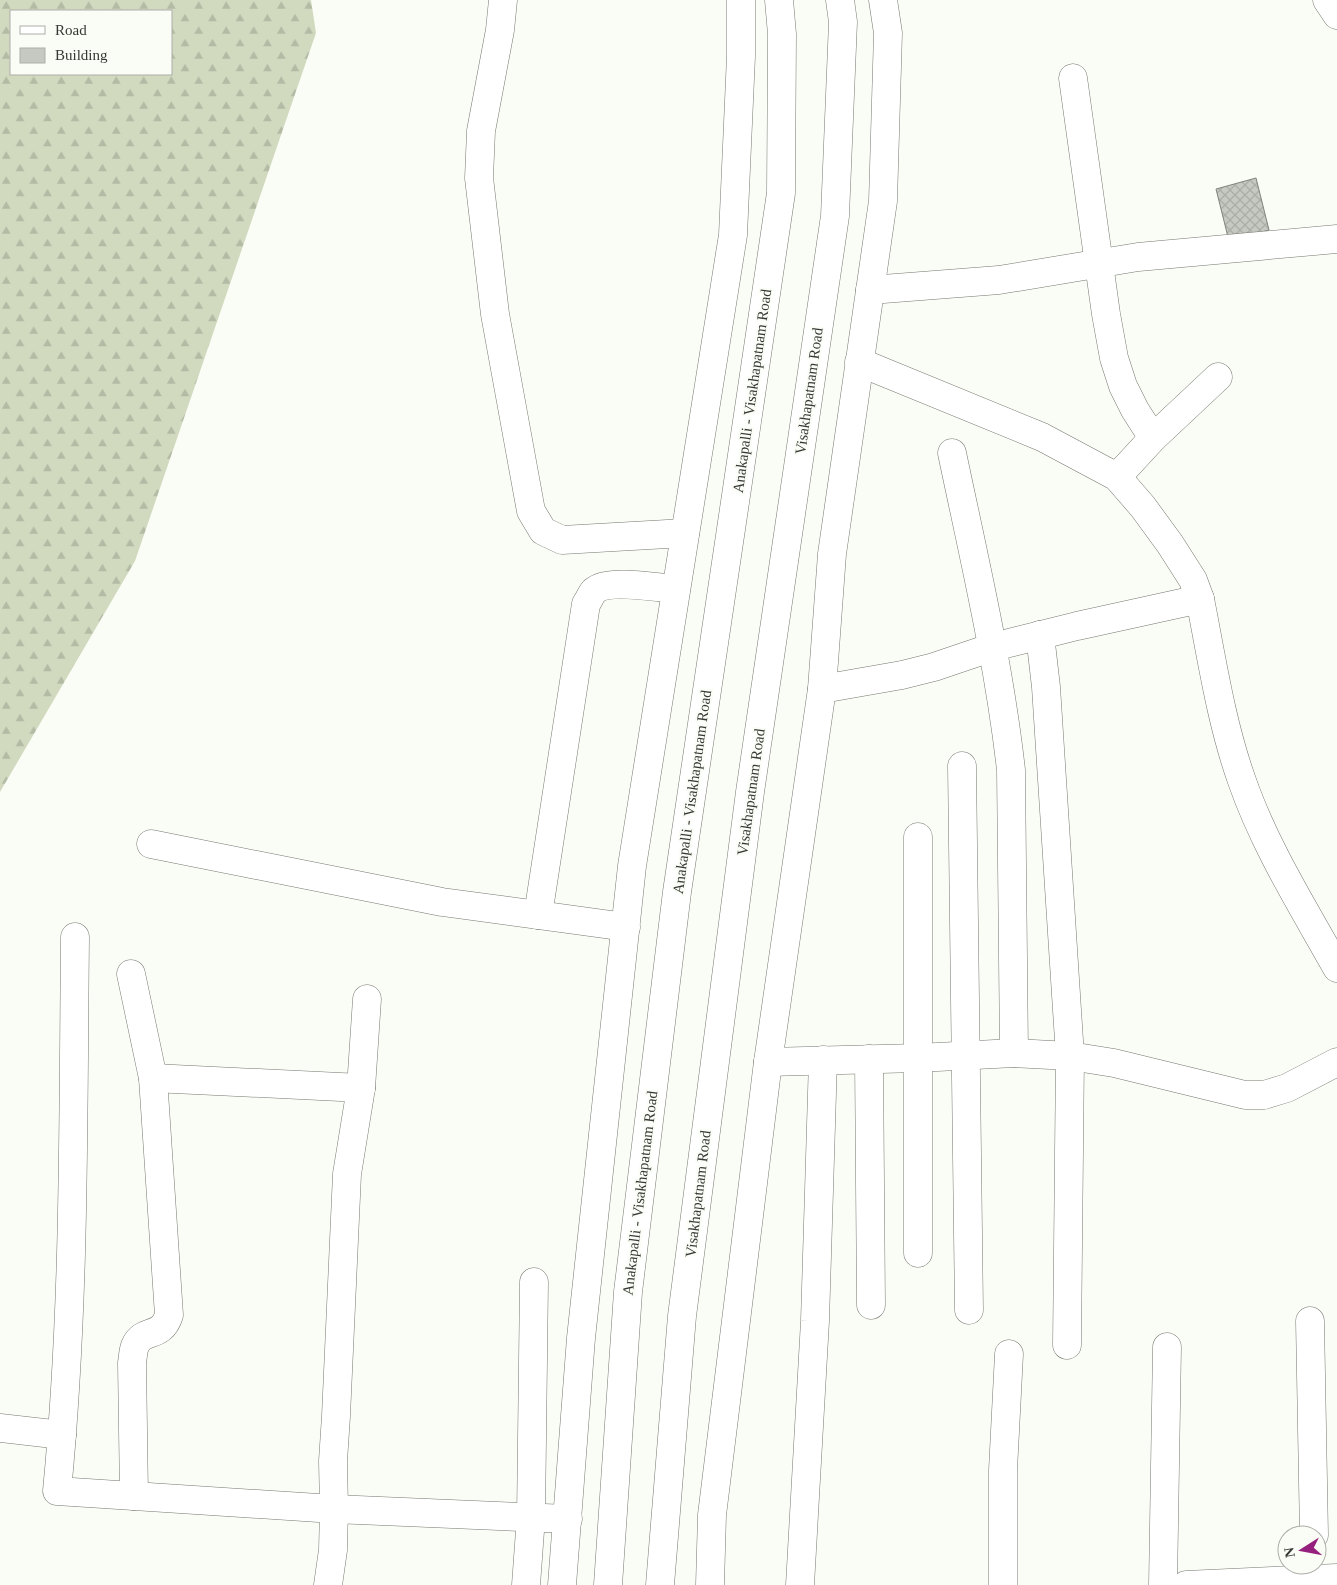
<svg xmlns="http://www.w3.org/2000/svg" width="1337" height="1585" viewBox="0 0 1337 1585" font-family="'Times New Roman',serif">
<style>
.forest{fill:url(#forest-firs);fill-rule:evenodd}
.building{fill:url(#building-cross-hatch);stroke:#80837c}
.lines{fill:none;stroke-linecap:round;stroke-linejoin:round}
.minor-casing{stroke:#767871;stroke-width:29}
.major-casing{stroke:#767871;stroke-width:29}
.minor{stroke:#fff;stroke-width:28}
.major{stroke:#fff;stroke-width:28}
.labels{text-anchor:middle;stroke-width:4;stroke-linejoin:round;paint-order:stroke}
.street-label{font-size:15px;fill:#373835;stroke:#fafdf5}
</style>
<defs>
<pattern id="forest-firs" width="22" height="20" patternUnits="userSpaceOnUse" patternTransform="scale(1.25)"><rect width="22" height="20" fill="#d1d9bf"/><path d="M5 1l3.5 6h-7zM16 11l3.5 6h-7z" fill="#b4bba5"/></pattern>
<pattern id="building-cross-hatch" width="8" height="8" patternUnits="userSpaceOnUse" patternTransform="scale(1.25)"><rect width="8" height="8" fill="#c6c9c1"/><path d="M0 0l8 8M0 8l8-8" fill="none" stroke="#abada6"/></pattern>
</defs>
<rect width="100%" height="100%" fill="#fafdf5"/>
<path class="forest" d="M 0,0 L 311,0 L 316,33 L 135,561 L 0,792 ZM 11,11 L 171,11 L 171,74 L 11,74 Z"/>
<polygon class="building" points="1256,178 1269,230 1229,241 1216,189"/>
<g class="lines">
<g class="minor-casing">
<g id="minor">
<polyline points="503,0 500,30 481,131 479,178 495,314 531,511 543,531 562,540 685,533"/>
<polyline points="1327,0 1337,15"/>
<polyline points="1073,78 1106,314 1114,358 1123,386 1135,410 1153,438"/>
<polyline points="870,290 999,280 1138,257 1337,239"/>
<path d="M 952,453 C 974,558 999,663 1011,770 L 1014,1053"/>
<polyline points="1117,477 1153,438 1218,377"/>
<path d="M 1200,599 C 1212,660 1221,722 1242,781 C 1265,847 1303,907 1337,968"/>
<polyline points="1040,635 1046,687 1070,1056 1067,1345"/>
<polyline points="822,689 902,675 934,667 993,647 1077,626 1200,599 1193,580 1170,544 1143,507 1117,477 1042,437 859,362"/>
<polyline points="962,766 969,1310"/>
<polyline points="918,837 918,1253"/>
<polyline points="151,844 442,902 626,927"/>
<path d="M 538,915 L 586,604 C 589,600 591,594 594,591 C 608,578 658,588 676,589"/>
<path d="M 75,937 C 73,1121 75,1307 57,1491 L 334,1509 L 568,1519"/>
<path d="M 131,974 L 153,1078 L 169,1315 C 161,1340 143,1327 135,1346 C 133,1351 133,1357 132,1363 L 134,1496"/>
<polyline points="869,1059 871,1305"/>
<polyline points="768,1062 918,1058 1014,1053 1070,1056 1114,1063 1245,1095 1264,1095 1287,1088 1337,1062"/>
<polyline points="153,1078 361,1088"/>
<polyline points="1310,1321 1314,1535"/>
<polyline points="0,1428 62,1435"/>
<polyline points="328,1585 333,1550 334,1509 333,1461 336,1416 347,1174 361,1088 367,999"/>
<polyline points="526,1585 531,1517 534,1282"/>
<polyline points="562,1585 581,1338 632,866 733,235 741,56 741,0"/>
<polyline points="710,1585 712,1515 768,1062 822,689 832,554 883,201 888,33 883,0"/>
<polyline points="800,1585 815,1321 823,1060"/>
<polyline points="1003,1585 1003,1470 1009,1354"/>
<polyline points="1163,1585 1167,1347"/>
<polyline points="1186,1585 1337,1578"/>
</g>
</g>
<g class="major-casing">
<g id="major">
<polyline points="608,1585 628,1292 677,892 781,193 782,34 779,0"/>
<polyline points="660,1585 682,1316 750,792 835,216 843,22 840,0"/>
</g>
</g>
<use href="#minor" class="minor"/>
<use href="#major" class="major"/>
</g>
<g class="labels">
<g class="street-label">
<text transform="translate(752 391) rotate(-82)" y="5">Anakapalli - Visakhapatnam Road</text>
<text transform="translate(809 391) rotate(-82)" y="5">Visakhapatnam Road</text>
<text transform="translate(692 792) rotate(-82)" y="5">Anakapalli - Visakhapatnam Road</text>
<text transform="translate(751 792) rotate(-82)" y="5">Visakhapatnam Road</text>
<text transform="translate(640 1193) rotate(-83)" y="5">Anakapalli - Visakhapatnam Road</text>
<text transform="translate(698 1194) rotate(-83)" y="5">Visakhapatnam Road</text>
</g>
</g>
<rect x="10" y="10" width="162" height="65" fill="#fafdf5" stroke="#acaea8"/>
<rect x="20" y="26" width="25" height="8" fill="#ffffff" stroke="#acaea8"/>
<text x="55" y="35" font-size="15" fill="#373835">Road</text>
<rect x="20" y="48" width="25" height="15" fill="#c6c9c1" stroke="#acaea8"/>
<text x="55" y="60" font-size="15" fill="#373835">Building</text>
<g transform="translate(1302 1550) rotate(259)"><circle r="24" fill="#fafdf5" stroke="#acaea8"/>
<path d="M0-4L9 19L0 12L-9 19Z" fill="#95207d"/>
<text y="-8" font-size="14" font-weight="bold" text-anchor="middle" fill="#373835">N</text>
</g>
</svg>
